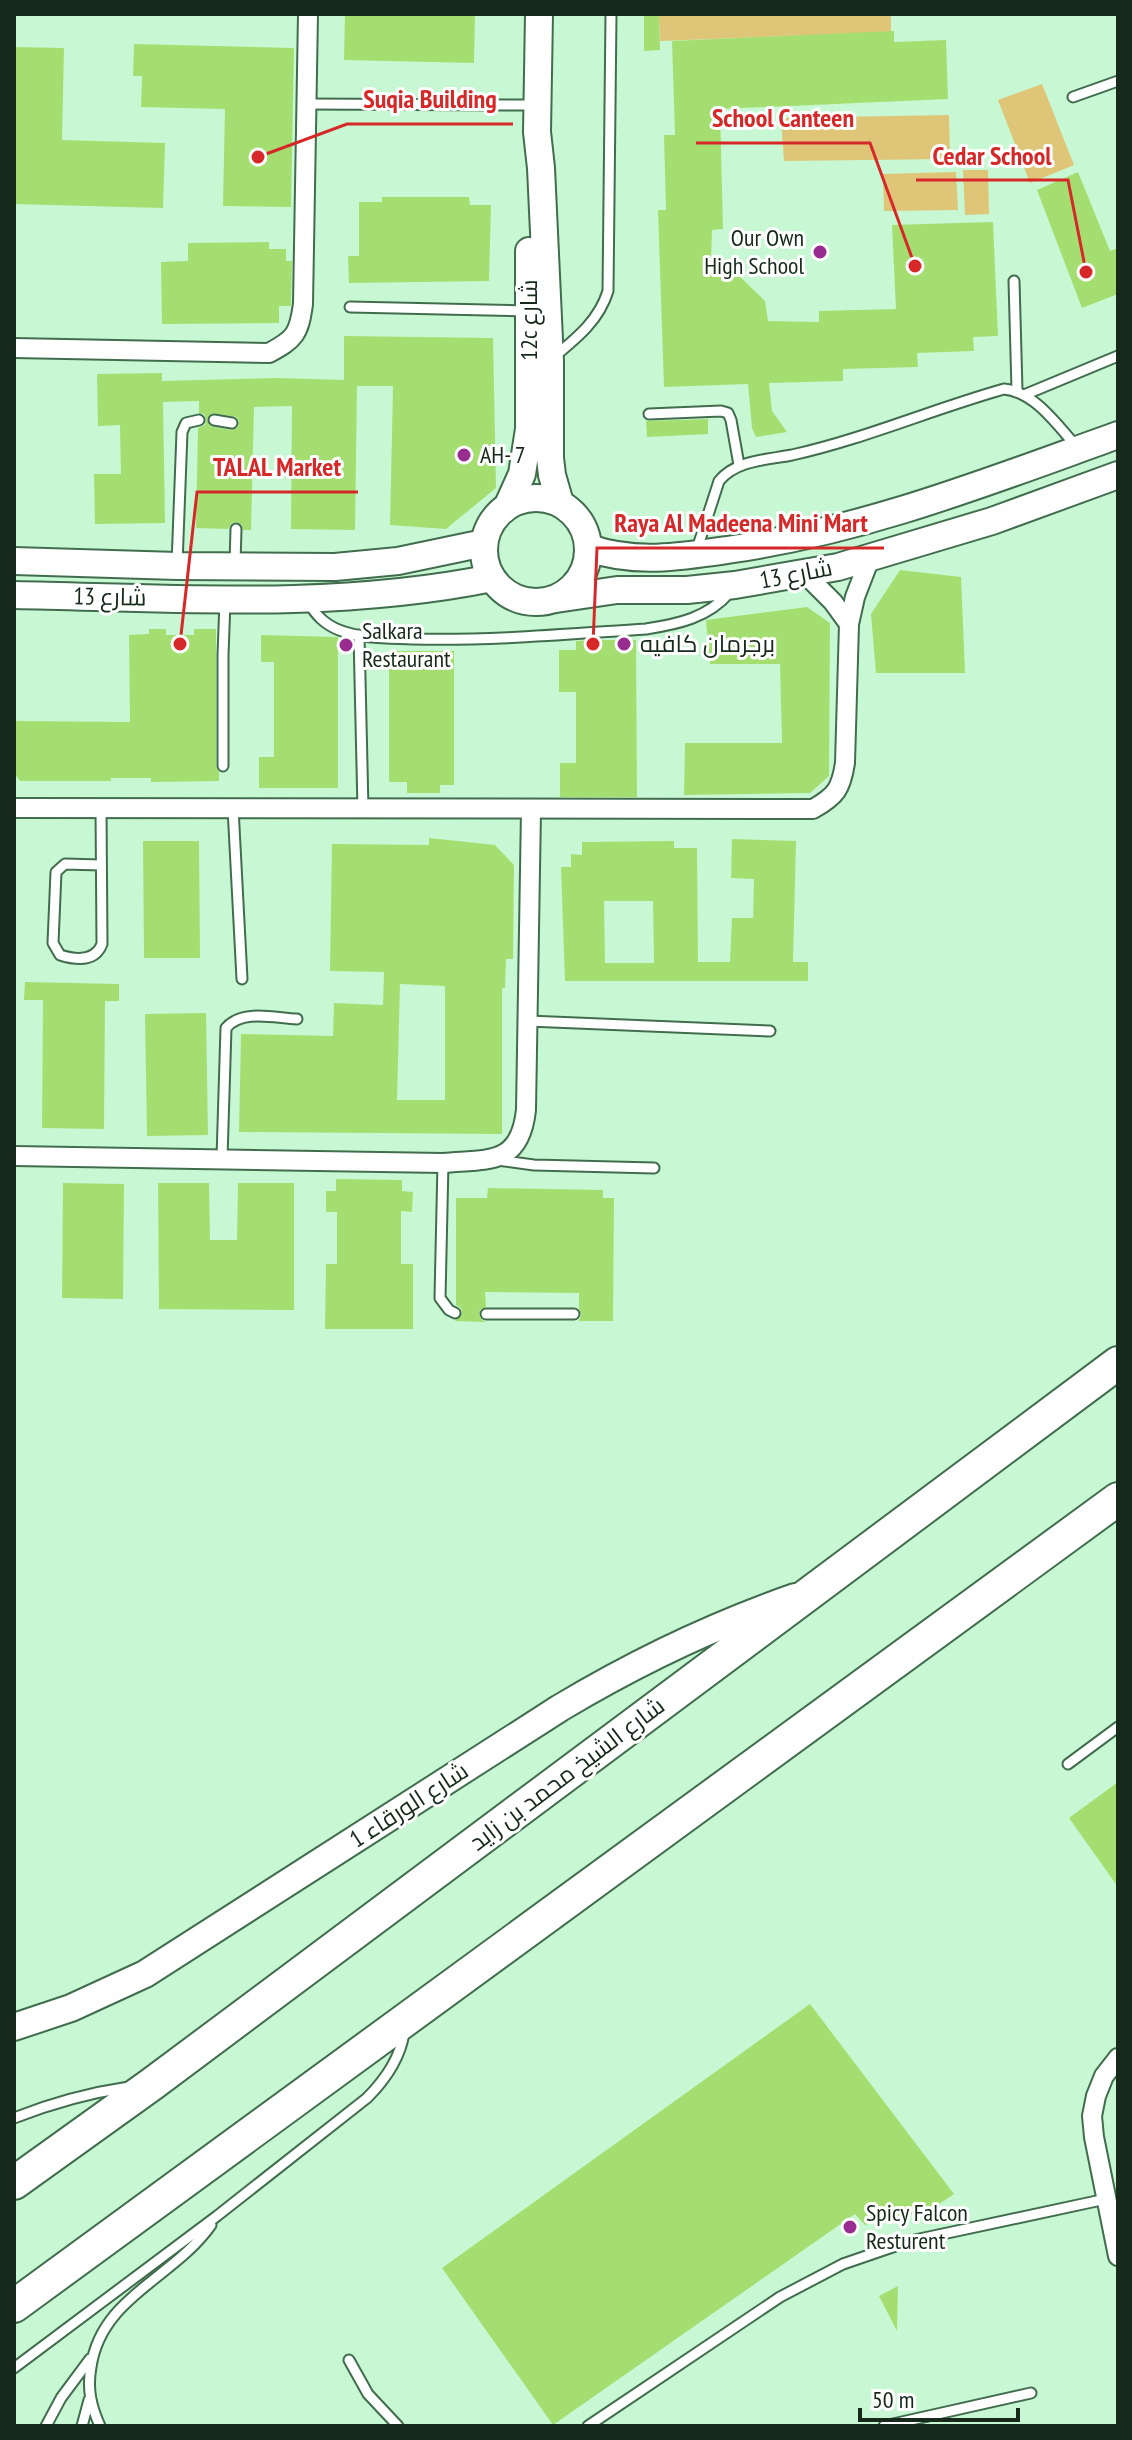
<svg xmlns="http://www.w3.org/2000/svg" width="1132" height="2440" viewBox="0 0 1132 2440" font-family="'PT Sans Narrow',Cairo,sans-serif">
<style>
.green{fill:#dec578}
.building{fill:#a4de71;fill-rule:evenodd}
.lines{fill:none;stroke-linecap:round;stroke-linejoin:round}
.lane-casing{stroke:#416d4e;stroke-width:13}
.street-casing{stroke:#416d4e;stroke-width:22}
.secondary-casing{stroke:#416d4e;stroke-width:30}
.highway-casing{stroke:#416d4e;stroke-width:36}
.lane{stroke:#fff;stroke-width:9}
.street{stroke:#fff;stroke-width:18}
.secondary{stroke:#fff;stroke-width:26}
.highway{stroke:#fff;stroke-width:32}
.poi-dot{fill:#992d8f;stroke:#fff;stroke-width:3}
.labels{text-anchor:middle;stroke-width:6;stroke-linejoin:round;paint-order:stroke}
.poi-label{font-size:24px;fill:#16291b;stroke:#fff;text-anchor:start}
.street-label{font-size:24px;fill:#16291b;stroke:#fff}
.leader{fill:none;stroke:#d62828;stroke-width:3}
.callout-dot{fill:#d62828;stroke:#fff;stroke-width:3}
.callout-label{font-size:26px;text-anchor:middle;font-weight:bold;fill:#d62828;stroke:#fff;stroke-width:6;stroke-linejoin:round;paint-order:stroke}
</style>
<rect width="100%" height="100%" fill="#c8f8d3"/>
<g class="green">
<polygon points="659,14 891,14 891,32 660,41"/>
<polygon points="1042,84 1074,165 1030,183 998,100"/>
<polygon points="949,115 950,159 784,161 781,118"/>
<polygon points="963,170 988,170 989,214 965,215"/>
<polygon points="956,172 958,210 884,211 883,174"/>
</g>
<g class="building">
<polygon points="345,14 475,14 474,63 344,60"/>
<polygon points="644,14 659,14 660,50 644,51"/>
<polygon points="894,31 894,42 946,40 948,99 720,109 723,229 712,230 711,262 729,266 765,301 768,321 819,322 819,311 896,309 892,225 993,222 998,336 973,337 974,351 917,353 918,367 843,369 843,381 769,383 772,411 787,432 756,437 752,428 748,384 664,387 658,210 666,210 664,135 675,135 672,41"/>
<polygon points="134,44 294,48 291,207 223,206 225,109 141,107 142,76 133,76"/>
<polygon points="14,47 64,48 62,140 165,143 163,208 14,204"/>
<polygon points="1078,172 1110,251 1118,248 1118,294 1082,308 1037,190"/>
<polygon points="382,197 469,197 470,205 491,205 489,281 349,283 348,256 359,256 359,202 382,202"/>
<polygon points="269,242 269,249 286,249 286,261 292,261 291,306 279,306 279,323 162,324 161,262 188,261 188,243"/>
<path d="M 344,336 L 493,338 L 496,488 L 446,529 L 390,525 L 393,386 L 357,386 L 355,530 L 291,529 L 292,406 L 254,407 L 251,530 L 243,530 L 242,525 L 237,522 L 232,523 L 228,529 L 196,528 L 198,428 L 205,425 L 206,419 L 204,414 L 199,413 L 199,401 L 163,402 L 165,523 L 95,524 L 94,474 L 121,474 L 120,425 L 98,426 L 97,374 L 162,373 L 162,381 L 277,378 L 344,380 ZM 212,413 L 236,417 L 239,421 L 238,427 L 231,430 L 210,426 L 207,420 Z"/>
<polygon points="708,419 708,434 647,437 646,421"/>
<polygon points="900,570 961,577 965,673 876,673 871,614"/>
<polygon points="807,607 830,623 829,776 810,793 684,795 685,743 782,743 780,664 710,664 706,620"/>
<polygon points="149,629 166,629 166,635 194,635 194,629 216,629 216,766 219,772 219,781 151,782 151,778 111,778 111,781 20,781 14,773 14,721 130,722 129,635 149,634"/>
<polygon points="261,635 338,637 338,788 259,788 259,757 274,757 274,662 261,662"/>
<polygon points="597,640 636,640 637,797 560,797 560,763 576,763 576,692 559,692 559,650 576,650 576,641"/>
<polygon points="389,651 454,651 454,785 440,785 440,793 407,793 407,782 389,782"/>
<path d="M 429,838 L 495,845 L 514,865 L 513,959 L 506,959 L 505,988 L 502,988 L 502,1134 L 239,1132 L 241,1034 L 333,1036 L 334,1003 L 383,1005 L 384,972 L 330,971 L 332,844 L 429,845 ZM 400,984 L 445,986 L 445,1100 L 397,1100 Z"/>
<path d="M 732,839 L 796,841 L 793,962 L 808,962 L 808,981 L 565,981 L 561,867 L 571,867 L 571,854 L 582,855 L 582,842 L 674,841 L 674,848 L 697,848 L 698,962 L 730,962 L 732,918 L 753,918 L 754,879 L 731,878 ZM 604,901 L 653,901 L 654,963 L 605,963 Z"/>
<polygon points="143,841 199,841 200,958 144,958"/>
<polygon points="25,982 119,984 119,1001 105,1001 104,1129 42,1128 43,1000 24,1000"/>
<polygon points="206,1013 208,1135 147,1136 145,1014"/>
<polygon points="336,1179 402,1180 402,1191 413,1192 412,1212 401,1211 401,1264 413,1264 413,1329 325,1329 326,1264 337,1264 337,1212 326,1212 326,1191 336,1191"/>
<polygon points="63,1183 124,1184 123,1299 62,1298"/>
<polygon points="158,1183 209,1183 210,1240 237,1240 238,1183 294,1183 294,1310 159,1309"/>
<polygon points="488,1188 603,1190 603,1198 614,1198 613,1321 579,1321 581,1315 579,1308 579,1293 485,1292 486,1307 480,1310 479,1315 482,1320 486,1322 455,1321 462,1313 461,1308 456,1305 456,1198 487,1198"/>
<polygon points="1118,1782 1118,1887 1069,1818"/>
<polygon points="810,2004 954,2194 932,2209 865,2225 855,2214 553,2425 442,2268"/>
<polygon points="898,2286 897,2331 879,2296"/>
</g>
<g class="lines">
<g class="lane-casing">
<g id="lane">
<polyline points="1073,97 1118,81"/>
<polyline points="306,104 534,105"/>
<polyline points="1014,281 1017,390"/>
<polyline points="350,307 528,311"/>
<path d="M 555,356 C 578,337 599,320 608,291 L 611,14"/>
<polyline points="1024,395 1118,356"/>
<polyline points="649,414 721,411 728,413 731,420 739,465"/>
<polyline points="214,420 232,423"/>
<path d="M 697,549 L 719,481 C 736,460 766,460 792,455 C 864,439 933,409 1004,389 C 1035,392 1057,425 1077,447"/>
<polyline points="235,563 236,529"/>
<polyline points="177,565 182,432 186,423 199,420"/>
<path d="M 308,602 C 316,615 324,624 339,630 C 362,639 388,638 412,639 C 490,641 568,634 646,629 C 678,624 708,618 730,592"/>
<polyline points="359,635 363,809"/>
<polyline points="223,766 223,655 225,601"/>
<path d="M 101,808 L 102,944 C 95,962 76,960 60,955 L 53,943 L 56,872 L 65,864 L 101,865"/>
<polyline points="233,808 242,979"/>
<polyline points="528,1021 770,1031"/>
<path d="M 222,1158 L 226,1028 C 242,1009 274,1018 297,1019"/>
<polyline points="497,1160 534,1165 654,1168"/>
<polyline points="443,1163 440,1298 449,1310 455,1313"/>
<polyline points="486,1314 574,1314"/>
<polyline points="1068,1764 1118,1727"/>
<path d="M 14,2118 C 52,2103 88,2093 129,2087"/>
<polyline points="349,2360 368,2394 398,2426"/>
<path d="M 14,2368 L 217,2216 L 367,2098 C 385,2080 400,2059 404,2033"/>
<polyline points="46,2426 61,2398 90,2359"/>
<polyline points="82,2426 89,2400"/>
<path d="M 100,2426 C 91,2406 87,2389 91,2367 C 101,2297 174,2278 211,2225"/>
<polyline points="588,2426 780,2297 843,2264 910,2241 1106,2199"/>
<polyline points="884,2426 1031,2393"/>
</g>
</g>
<g class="street-casing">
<g id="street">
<path d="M 14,348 L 269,353 C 295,339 299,334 303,304 L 308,14"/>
<polyline points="805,574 833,602 849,624"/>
<path d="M 14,808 L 813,809 C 836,796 841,789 845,763 L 849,624 L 855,597 L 870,558"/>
<path d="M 14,1156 L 443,1163 C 488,1159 520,1166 526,1110 L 531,810"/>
<polyline points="1118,2058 1104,2076 1096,2096 1092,2116 1094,2137 1118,2256"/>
</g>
</g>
<g class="secondary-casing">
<g id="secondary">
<polyline points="539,14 537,132 541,168 550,361 550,458 552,475 560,503"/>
<circle cx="536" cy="550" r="52"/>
<polyline points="508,505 522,474 529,429 529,251"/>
<path d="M 589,548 C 634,564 680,557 727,550 C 866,530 987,482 1118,435"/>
<polyline points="14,561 177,566 335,567 398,561 484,543"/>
<path d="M 14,595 C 173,598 335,610 492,578"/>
<polyline points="556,599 617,590 687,590 735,585 838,567 992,521 1118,475"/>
<path d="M 14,2027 L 71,2008 L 145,1974 L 560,1708 C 635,1663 712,1626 795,1597"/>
</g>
</g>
<g class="highway-casing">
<g id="highway">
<polyline points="14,2183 152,2084 1118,1363"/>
<polyline points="14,2306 1118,1499"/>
</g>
</g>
<use href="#lane" class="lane"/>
<use href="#street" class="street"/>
<use href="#secondary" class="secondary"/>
<use href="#highway" class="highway"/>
</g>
<g class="poi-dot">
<circle cx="820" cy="252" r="8"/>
<circle cx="464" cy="455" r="8"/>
<circle cx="624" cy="644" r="8"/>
<circle cx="346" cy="645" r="8"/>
<circle cx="850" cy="2227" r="8"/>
</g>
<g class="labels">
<g class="poi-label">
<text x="804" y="246" text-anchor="end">Our Own<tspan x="804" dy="28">High School</tspan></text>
<text x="480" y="463">AH- 7</text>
<text x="362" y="639">Salkara<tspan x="362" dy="28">Restaurant</tspan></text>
<text x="640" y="652">برجرمان كافيه</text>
<text x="866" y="2221">Spicy Falcon<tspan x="866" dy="28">Resturent</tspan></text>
</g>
<g class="street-label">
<text transform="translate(529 320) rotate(-90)" y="8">12c شارع</text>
<text transform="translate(796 574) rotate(-11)" y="8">شارع 13</text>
<text transform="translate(110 597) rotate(1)" y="8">شارع 13</text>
<text transform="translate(567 1774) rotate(-37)" y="8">شارع الشيخ محمد بن زايد</text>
<text transform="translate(409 1805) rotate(-33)" y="8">شارع الورقاء 1</text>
</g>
</g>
<path class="leader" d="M258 157L347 124H513M915 266L870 143H696M1086 272L1068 180H916M180 644L197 492H358M593 644L597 548H884"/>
<g class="callout-dot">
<circle cx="258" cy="157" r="8"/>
<circle cx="915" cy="266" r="8"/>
<circle cx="1086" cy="272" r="8"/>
<circle cx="180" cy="644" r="8"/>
<circle cx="593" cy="644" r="8"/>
</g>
<g class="callout-label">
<text x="430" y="108">Suqia Building</text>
<text x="783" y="127">School Canteen</text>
<text x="992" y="165">Cedar School</text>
<text x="277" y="476">TALAL Market</text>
<text x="741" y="532">Raya Al Madeena Mini Mart</text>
</g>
<rect width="1132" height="2440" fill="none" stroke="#16291b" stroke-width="32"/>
<path d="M860 2408v12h158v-12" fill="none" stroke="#16291b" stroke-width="4"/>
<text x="872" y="2408" font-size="24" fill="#16291b" stroke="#ffffff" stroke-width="6" paint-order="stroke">50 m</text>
</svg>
